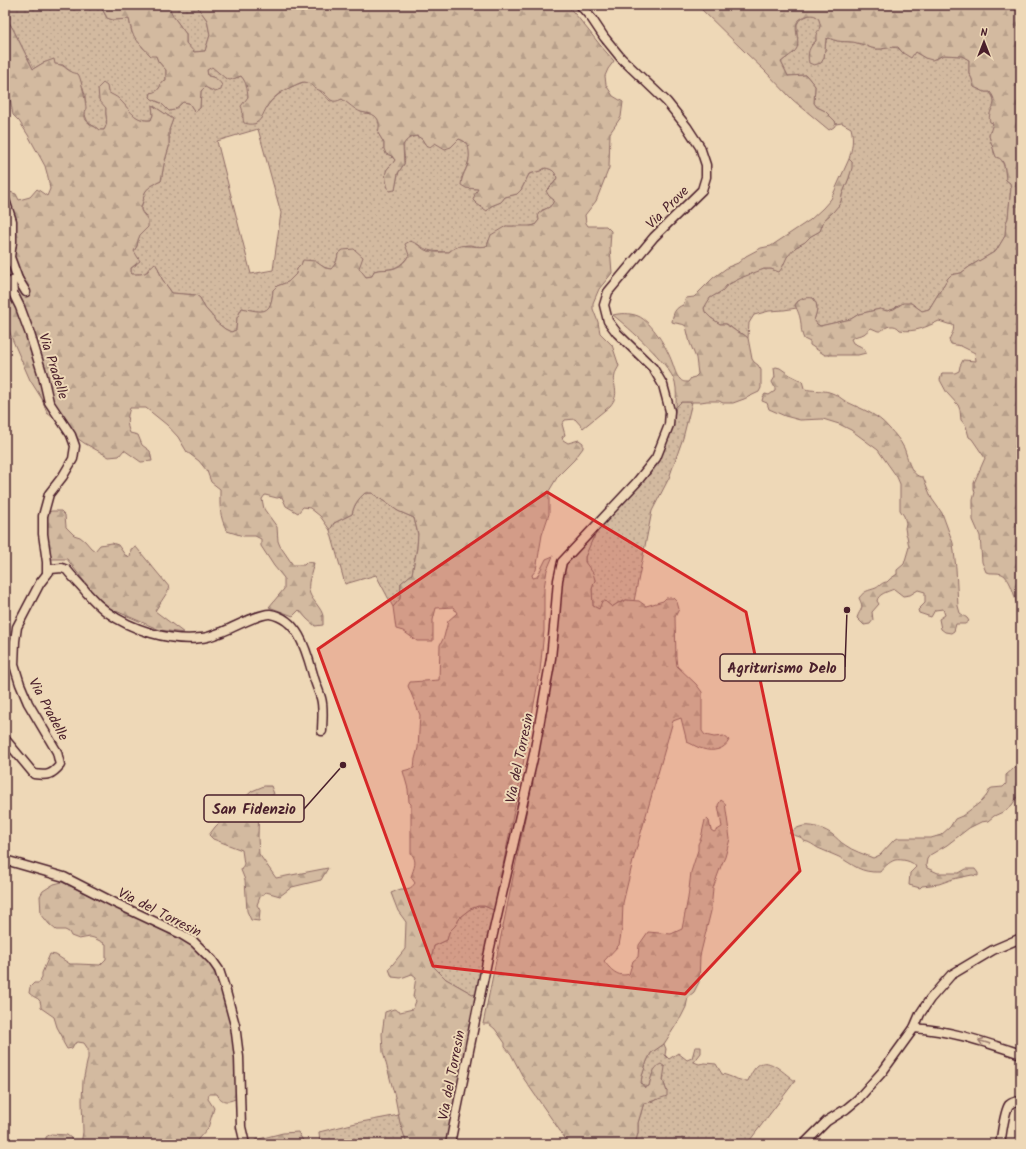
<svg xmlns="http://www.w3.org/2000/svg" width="1026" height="1149" viewBox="0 0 1026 1149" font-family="Kalam,sans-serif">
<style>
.grass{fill:url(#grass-dots);stroke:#8e6c66;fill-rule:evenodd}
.forest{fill:url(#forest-firs);stroke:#8e6c66}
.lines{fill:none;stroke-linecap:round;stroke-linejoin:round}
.street-casing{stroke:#4a1f2b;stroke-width:11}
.street{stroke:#eed8b7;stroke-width:8}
.oneway{stroke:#9c7c71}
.marked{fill:#d62828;fill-opacity:0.2;stroke:#d62828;stroke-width:3;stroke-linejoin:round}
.labels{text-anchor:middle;stroke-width:4;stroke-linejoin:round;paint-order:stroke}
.street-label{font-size:14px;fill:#4a1f2b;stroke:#eed8b7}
.leader{fill:none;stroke:#4a1f2b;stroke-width:1.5}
.callout-dot{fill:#4a1f2b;stroke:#eed8b7;stroke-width:1.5}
.callout{fill:#eed8b7;stroke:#4a1f2b;stroke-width:1.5}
.callout-label{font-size:15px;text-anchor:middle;font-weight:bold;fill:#4a1f2b}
</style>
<defs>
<pattern id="grass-dots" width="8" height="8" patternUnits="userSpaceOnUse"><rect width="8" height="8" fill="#d3baa0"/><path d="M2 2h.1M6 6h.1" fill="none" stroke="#b79f8a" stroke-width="1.8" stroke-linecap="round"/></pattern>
<pattern id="forest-firs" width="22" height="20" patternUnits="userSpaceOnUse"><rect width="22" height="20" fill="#d3baa0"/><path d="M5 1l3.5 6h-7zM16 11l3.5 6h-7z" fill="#b79f8a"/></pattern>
</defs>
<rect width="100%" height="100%" fill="#eed8b7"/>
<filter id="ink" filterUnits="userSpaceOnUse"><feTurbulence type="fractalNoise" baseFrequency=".025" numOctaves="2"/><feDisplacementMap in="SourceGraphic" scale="8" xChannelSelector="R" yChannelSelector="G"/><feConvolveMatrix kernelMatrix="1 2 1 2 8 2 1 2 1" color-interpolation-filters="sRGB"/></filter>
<g filter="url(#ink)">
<g class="grass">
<path d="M 5,5 L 100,5 L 107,18 L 113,20 L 129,19 L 132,33 L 140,42 L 143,48 L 156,56 L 158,61 L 166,70 L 166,80 L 156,92 L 151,93 L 152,99 L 161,103 L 169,111 L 174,110 L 183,102 L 189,103 L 195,112 L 200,108 L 201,91 L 205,86 L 210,90 L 213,77 L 208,76 L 207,70 L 212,66 C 220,75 229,82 241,76 C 255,91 245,101 242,117 L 255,124 C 262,118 264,110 269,103 C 273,100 277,95 281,93 C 284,90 303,81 306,82 C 312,83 326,96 330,101 L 342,99 L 361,112 L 372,114 L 377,117 L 379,122 L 380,128 L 378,133 L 384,143 L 384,149 L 395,160 C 393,164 390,165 388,168 C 384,173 387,180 387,186 L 395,190 C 396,184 397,177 399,172 C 400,169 403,166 404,164 C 407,155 397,140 413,137 C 419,135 422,139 425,144 L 435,143 L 451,147 L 459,139 C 478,146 467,167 461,179 L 466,188 L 478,189 L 487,210 L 491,206 L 501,202 L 505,197 L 517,194 L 521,190 L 529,174 L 540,171 L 545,168 C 552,169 555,171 557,178 L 554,183 L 550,186 L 549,196 L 554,200 C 552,206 549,208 542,210 L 539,220 L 535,225 L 489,240 L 487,246 C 479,248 477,246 470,245 C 463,245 454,248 449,252 C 433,251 429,253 416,243 C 410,253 404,267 390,269 C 384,270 380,269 374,271 L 372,276 L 366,277 L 343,250 L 338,254 C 337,260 336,264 331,269 C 322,268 317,262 309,260 L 301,265 L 297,269 L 296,274 L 288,282 L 277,286 L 273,290 C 271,316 264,313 242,308 L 237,318 L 236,330 L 231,332 L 225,329 L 216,322 L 213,317 L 205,308 L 200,298 L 196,295 L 172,293 L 162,279 L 158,268 L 150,266 C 146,276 140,274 131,274 L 131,268 L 136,265 L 134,251 L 137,246 L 138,240 L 146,216 C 140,210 140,210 143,202 C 145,196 142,201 144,195 C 146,187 154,184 161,181 L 164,164 L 169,147 L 169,130 L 173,119 L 152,105 L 153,115 L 151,120 C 133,122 130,109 119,99 C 115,96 111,95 108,92 C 107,99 106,105 106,112 C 106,120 109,122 104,130 L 99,130 C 95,126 89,125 87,120 C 83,114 86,103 85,95 C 83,88 80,81 78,74 L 72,73 L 63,65 L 43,63 L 33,69 L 13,29 L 5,16 ZM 258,129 L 281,213 L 273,270 L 251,274 L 217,141 Z"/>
<polygon points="168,5 196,5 207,20 210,35 205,51 193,52 186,43 186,34 173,16"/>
<path d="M 809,15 C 817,14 822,20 820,28 C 820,30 818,32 817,34 C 816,35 816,40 816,41 L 811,45 L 824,58 L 826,39 L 829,38 C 841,44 847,40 858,43 C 864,44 869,48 876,49 C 883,50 891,46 898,48 L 903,53 L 913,54 L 915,52 L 925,58 L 936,59 L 943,55 L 962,56 L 969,60 L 969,73 L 972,79 L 974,87 L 985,92 L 990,92 C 995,99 996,105 991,111 C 991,116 994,123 992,128 C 991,132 990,129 989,134 C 989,140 994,147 994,153 L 1002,160 L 1005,170 L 1006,180 L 1010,183 L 1011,187 L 1008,218 L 1006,223 L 1005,236 L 996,251 L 972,265 L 961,273 L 951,275 L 948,278 L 929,309 L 922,311 L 911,303 L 898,305 L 894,309 L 887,311 L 880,309 L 859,314 L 851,319 L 820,326 L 817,324 L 814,320 C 817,311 819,306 813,298 L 798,301 L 795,305 L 797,308 L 784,310 L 769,311 L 754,315 L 749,323 L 748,338 L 743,334 L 737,332 L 727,324 L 720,324 L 711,318 L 705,312 L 704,308 C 706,304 708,300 711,297 C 714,295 719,294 722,291 C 724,290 725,286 728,285 C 738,279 763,265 774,270 L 782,268 L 786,257 L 796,247 L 805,242 L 811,236 L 820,231 L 824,220 L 833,212 L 841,201 L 842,195 L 849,178 L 852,162 L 849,159 C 852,149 854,139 851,128 L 842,123 L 836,124 L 835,121 L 825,111 L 817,107 L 814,103 L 815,86 L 806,75 L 788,76 L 781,62 L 795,51 L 797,46 L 797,24 L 799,20 Z"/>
<path d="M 681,402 L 692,402 L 683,438 L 669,478 L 652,511 L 634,601 L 626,600 L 622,602 L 618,603 L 612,607 L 605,601 L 602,604 L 599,609 L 593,606 L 592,589 L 595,580 C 591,574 585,567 585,560 C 585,552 593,538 598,531 C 601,525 603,518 605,510 L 651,461 L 670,427 L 674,415 L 676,407 Z"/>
<path d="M 365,493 L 372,493 L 398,511 L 414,518 L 418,535 L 417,547 L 412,574 L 401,583 L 400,599 L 393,607 L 376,575 L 345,584 L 330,530 L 334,523 L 352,514 C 354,505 358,499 365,493 Z"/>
<polygon points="478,906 484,906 494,910 476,996 446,979 433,966 431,960 434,946 447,940 449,932 455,926 461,916 470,909"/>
<path d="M 664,1044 L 666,1049 L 665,1055 L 669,1059 L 678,1053 L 687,1060 L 692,1058 L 695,1047 L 701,1047 L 701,1053 L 694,1062 L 699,1064 L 705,1063 L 716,1064 L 722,1074 C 731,1076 738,1081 748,1081 C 761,1048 776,1067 795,1081 L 747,1144 L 675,1141 L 663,1144 L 635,1144 L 638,1133 L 638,1123 L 643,1106 L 644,1104 L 659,1099 L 667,1092 L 663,1080 L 664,1076 L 653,1072 L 649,1086 L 645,1088 L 641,1083 L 642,1076 L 647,1061 L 651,1053 Z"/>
<polygon points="399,1115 407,1144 320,1144 319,1132 356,1123"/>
</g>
<g class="forest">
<path d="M 100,5 L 168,5 L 173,16 L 186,34 L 186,43 L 194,52 L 205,51 L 210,35 L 207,20 L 196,5 L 567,5 C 584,23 597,43 614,61 L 608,69 L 605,76 L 606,85 L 613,96 L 623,102 L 621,117 L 610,133 L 609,168 L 596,201 L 585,215 L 586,223 L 588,226 L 606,226 L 611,231 L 610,247 L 612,273 L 599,289 L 593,303 L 593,309 L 598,322 L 600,333 L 612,345 L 619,366 C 618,368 615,372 615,375 C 612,387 621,393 610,406 L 583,428 L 575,419 L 565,420 L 562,424 L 565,435 L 562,437 L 563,440 L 568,443 L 579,440 L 583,443 L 583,448 L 574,460 L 558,476 L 549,491 L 549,514 L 542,535 L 536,570 L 532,575 L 533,578 L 537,577 L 546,559 L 553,556 L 547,570 L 544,588 L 544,631 L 540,671 L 520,781 L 494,910 L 484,906 L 478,906 L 470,909 L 461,916 L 455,926 L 449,932 L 447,940 L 434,946 L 431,960 L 433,966 L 446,979 L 476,996 L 446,1144 L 407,1144 L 400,1123 L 395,1097 L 383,1052 L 382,1034 L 385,1012 L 394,1009 L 400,1012 L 413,1009 L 416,1001 L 413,997 L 416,977 L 412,974 L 401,978 L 392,977 L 389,969 L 405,949 L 406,922 L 398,911 L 391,893 C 394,892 397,890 401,889 C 408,889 411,889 415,883 L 411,877 C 414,867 418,862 411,853 L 411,804 L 409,802 L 408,789 L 403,771 L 414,768 L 415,759 L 418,748 L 420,715 L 408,686 L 410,682 L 439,680 L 440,645 L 444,637 L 448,621 L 457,613 L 453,607 L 436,608 L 433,620 L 433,641 L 417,641 L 403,631 L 396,629 L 393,607 L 400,599 L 401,583 L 412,574 L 417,548 L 418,534 L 414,518 L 398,511 L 372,493 L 365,493 C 358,499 354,505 352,514 L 334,523 L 330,530 L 320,516 L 310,508 L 303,507 L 298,513 L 286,506 L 282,497 L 277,498 L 265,495 L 262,499 L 264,509 L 277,527 L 278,541 L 280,546 L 293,565 L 304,565 L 307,562 L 314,563 C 312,572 306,585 310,594 C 313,601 322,609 323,616 C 323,619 323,622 323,625 L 315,626 L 307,619 L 299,610 L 293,616 L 269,607 L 284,589 L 284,578 L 274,566 L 261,546 L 261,539 L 255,536 L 243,536 L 227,531 C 219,516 220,506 220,489 L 211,482 L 207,471 L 199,461 L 187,452 L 178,437 L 167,425 L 146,408 L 130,408 C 127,417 126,424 130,433 L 138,435 L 142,445 L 150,451 L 152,461 L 141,462 L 124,450 L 119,456 L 109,457 L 84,443 L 66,430 L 60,423 L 47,413 L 42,399 L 30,380 L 13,341 L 5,319 L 5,219 L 10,192 L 16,194 L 19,200 L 30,197 L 37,189 L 47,196 L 50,189 L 48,177 L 45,166 L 28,135 L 19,121 L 13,115 L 10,98 L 6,88 L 5,88 L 5,16 L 13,29 L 33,69 L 43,63 L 54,59 L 55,64 C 66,65 63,68 72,72 C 73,73 76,73 78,74 C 81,77 86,103 86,108 C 85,113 84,116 86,120 C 89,125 95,126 99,130 L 104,130 C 109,122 105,117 106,108 L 99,100 L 98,88 L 103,83 L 107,86 L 108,92 C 112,95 116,96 119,99 C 130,109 134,122 151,120 L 153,115 L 152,105 L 173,119 L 169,130 L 169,147 L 164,164 L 161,181 C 155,184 146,187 144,195 C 143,197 144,199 143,201 C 142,205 140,206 141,210 C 144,218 149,216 148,227 L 140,235 L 138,240 L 137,246 L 134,251 L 140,261 L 131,268 L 131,274 C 136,274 144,275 148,271 C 151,267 151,266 155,263 L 158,268 L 162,279 L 172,293 L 196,295 L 200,298 L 205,308 L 213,317 L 216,322 L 225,329 L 231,332 L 236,330 L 237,318 L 242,308 C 264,313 271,315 273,290 L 277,286 L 288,282 L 296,274 L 297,269 L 301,265 L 303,260 L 315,261 L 325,268 L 331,269 C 336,264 337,261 338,254 L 343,250 L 354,249 L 363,257 L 359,268 L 366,277 L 372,276 L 374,271 C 380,269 385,270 391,269 C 399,268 405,262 409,255 L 405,244 L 410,241 C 417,243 420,247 425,250 C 432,253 442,252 449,252 C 463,240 471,249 487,246 L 491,235 L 506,226 L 530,226 L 535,225 L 539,220 L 538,214 C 545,207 551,210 554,200 L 549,196 L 546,191 L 554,183 L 557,178 C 555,171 552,169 545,168 L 540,171 L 529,174 L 521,190 L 517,194 L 505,197 L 501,202 L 491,206 L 487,211 L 477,204 L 473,200 L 475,194 L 478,189 L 466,188 L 461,185 C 462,171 471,167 469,151 C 468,144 466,141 459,139 L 451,147 L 445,149 L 435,143 L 430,147 L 425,144 L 422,139 L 417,136 L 411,137 L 406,141 L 403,145 L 404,164 L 398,173 L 395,190 L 389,191 C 387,185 383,173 388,168 C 391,165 393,164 395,160 L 392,156 L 386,154 L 384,149 L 384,143 L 378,133 C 380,125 380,117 371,114 C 368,113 364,113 361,112 C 355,110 348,103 342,99 C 332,104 331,100 324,93 C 322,91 319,90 316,89 C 311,85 307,80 300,83 C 288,88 275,94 268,105 C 264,111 262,120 256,123 C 252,125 248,124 244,123 C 242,117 244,112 241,106 L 248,97 C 247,89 247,83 241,76 L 230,80 L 225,78 L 212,67 L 207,70 L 208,76 C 214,77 218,79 222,85 L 221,90 L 215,92 L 205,87 L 201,91 L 200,108 L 195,112 L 189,103 L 183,102 L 174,110 L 169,111 L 161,103 L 152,99 L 150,97 L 151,93 C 158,91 160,89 161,82 L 166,80 L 166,70 L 158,61 L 156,56 L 151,56 C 147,52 133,37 132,32 C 131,28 130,23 129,19 L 113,20 L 107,18 Z"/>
<path d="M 697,5 L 1021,5 L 1021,623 C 1018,611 1013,579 1002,574 C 997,572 991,574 986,572 L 982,562 L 980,536 L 973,520 L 973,500 L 975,492 L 974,489 L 974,483 L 985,458 L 972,439 L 969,437 L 966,426 L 961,420 L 960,410 L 958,405 L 947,393 L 940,380 L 942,373 L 955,373 L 959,371 L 960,366 L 963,360 L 976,361 L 975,353 L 961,346 L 951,344 L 949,340 C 951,334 955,331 953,325 L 948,324 L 939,321 C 926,327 914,333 900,330 C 895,323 886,326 881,331 L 878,331 L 871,328 L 864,334 L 854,337 L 851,339 L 853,343 C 859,346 863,346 866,353 L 858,355 L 825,355 L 810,345 L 810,342 L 804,339 C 800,330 802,326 800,318 C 800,316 796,307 795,305 C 800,298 805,297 813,298 C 819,306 817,311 814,320 L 817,324 L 820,326 L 851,319 L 859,314 L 880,309 L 887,311 L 894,309 L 903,303 L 911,303 L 922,311 L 929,309 L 948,278 L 951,275 L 961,273 L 972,265 L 996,251 L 1005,236 L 1006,223 L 1008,218 L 1011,187 L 1010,183 L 1006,180 C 1005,171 1006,159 996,157 L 989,136 L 993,123 L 990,122 C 986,110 1001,105 990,92 L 985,92 L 974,87 L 972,79 L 969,73 L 969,60 L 962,56 L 944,55 L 932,60 L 925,58 L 915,52 L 911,58 L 903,53 L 898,47 C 890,46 883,50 876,49 C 869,48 864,44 857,43 C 847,40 842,44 829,38 L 826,39 L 824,58 L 821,63 L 814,65 L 809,63 C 807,53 809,47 816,41 C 816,39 816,37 816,35 C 818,29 822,28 819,20 C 816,11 800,16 797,23 C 794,31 800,40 797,48 C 794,54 785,58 781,62 L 788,76 L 806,75 L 815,86 L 814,103 L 817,107 L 825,111 L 835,121 L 836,124 L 834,127 L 829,130 L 793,100 L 764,70 L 745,52 Z"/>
<path d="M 849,159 L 852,162 L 852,168 L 849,178 L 842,195 L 841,201 L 839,205 L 833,212 L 824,220 L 820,231 L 811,236 L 805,242 L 796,247 L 787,257 L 782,268 L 779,272 L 771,269 L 764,269 L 743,277 L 727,285 L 722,291 L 710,298 L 704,308 L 705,312 L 711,318 L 720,324 L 726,324 L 737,332 L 743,334 L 748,338 L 752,359 L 754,362 L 758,365 L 761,370 L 761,388 L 759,392 L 744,399 L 733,403 L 723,403 L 719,401 L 707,401 L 701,402 L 681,402 L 676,407 C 676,399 677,390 675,382 C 669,363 629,328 613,315 C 621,313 630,313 638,316 C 652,322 667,348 672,362 C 674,367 676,376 680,379 C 682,382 685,382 688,382 L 691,378 L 695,377 L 698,374 L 696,358 L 690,343 L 686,326 C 682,323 677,324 672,322 C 673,313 675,308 683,305 L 686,298 L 694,297 L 713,278 L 728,267 L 738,263 L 746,256 L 761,248 L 771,246 L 810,220 L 823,208 L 831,199 Z"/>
<path d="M 776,367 L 780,368 L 790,375 L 802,381 L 804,388 L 805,389 C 811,391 822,390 829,392 C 838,395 839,397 845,401 C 861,409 878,414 889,428 C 895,434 900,440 904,448 C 908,457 910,477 923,477 L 932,499 L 942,513 L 953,543 L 956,568 L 958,606 L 960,613 L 967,618 L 969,621 L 965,624 L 956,624 L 954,631 L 951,633 L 945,632 L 941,629 L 939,619 L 945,615 L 943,609 L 935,610 L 931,617 L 919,613 L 918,610 L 925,603 L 925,592 L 918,590 L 910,595 L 903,596 L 894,589 C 887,592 878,594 877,601 L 879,604 L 872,612 L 873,620 L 870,624 L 864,625 L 857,618 C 860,608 865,610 859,598 C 865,590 868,591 876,588 C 880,586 882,582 887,582 L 890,579 L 897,574 L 897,570 L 904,564 L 909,547 L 907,536 L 906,534 L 905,528 L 906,523 L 904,516 L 900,510 L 900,484 L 897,477 L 878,450 L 851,430 L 839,424 L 823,419 L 800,420 L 785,416 L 769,409 L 767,403 L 762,401 L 763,397 L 765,394 L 769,395 L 775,391 L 775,388 L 772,382 L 775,377 L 774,368 Z"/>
<path d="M 605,510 L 603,519 L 598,531 L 593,538 L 585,557 L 585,562 L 593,573 L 595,580 L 592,589 L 593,606 L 599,609 L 602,601 L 605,601 L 612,607 L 618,603 L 622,602 L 626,600 L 639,601 L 646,606 L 663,601 L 666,598 L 673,598 L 677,602 L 679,609 L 675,617 L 676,658 L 677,666 L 696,684 L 702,692 L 702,731 L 705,735 L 714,737 L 724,736 L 729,740 C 725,750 712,752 703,749 C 698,748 692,744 687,742 L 681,718 L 673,721 L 634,857 L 623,903 L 622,929 L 619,945 L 604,961 C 610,969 618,978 629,974 L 633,961 L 638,957 L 639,945 L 648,932 L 671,934 L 682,929 L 688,898 L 691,872 L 698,850 L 698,844 L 701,838 L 705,820 L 707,819 L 709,821 L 711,830 L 714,832 L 722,827 L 718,805 L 721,800 L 725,803 L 730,839 L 725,857 L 721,866 L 713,888 L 711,911 L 700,956 L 699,982 L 694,992 L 688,997 L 686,1007 L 681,1017 L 664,1044 L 651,1053 L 647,1061 L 642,1076 L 641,1083 L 645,1088 L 649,1086 C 651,1078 653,1067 661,1064 L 665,1067 L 663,1080 L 667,1092 L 667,1096 L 644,1104 L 643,1106 L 638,1123 L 638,1133 L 635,1144 L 569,1144 L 524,1079 L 511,1054 L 505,1047 L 505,1043 L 495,1029 L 489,1024 L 483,1024 L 533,779 L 554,668 L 557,627 L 558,585 L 565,557 L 578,538 Z"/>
<polygon points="52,511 61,511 65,515 66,527 74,535 80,537 85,541 91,548 95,551 100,545 112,543 118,545 125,555 130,557 131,549 136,547 170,588 155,611 184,633 160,630 102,605 67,559 50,559 46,544 47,512"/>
<path d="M 1021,762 L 1021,791 L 1012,805 L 1005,811 L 994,816 L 988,821 L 981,822 L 969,828 L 947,845 L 930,855 L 927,859 L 926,865 L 927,868 L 938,873 L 959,873 L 966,869 L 975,869 L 978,873 L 978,876 L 972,875 L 953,879 L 939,884 L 922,886 L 920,888 L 909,885 L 910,873 L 916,867 C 913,861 902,859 895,860 C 889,862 883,868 880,872 C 860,873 854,865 839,857 C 832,854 825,851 818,848 C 813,845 810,842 804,841 C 801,835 795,837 789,833 C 793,831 796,828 800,827 C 809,823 826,829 833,835 C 837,838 840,842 845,845 C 853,851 864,854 873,858 L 880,855 L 893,841 L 898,838 L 931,838 L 941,835 L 950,827 L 955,819 L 962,816 L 982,801 L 987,795 L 990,789 L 992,788 L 1003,787 L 1006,784 L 1006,775 Z"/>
<polygon points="264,786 271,786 274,794 259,802 258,838 259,854 276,878 328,868 321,880 292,887 280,896 266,892 260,897 257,905 260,910 259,921 251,920 247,911 245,880 241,870 244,864 242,850 213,839 209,835 215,827 221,821 222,817 226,811 240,802 252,791"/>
<path d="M 62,882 L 172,935 L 194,948 L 205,959 L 212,967 L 219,981 L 235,1042 L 239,1097 C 230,1102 222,1104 217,1094 L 209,1094 L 208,1099 L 214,1108 L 208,1128 L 198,1139 L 196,1144 L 81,1144 L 83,1132 L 82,1100 L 83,1081 L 88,1058 L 88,1049 L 84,1043 L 78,1042 L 74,1044 L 72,1048 L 67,1049 L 63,1042 L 63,1038 L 57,1027 L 54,1017 L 41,1008 C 41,996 36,1000 29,993 L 30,987 L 34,983 L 39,983 L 42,978 L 42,973 L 50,954 L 56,955 L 70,964 L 77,964 L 100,965 L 106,959 L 106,944 L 94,938 L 90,937 L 79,939 L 71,936 L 69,932 L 65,930 L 56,930 L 49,924 L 41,914 L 40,896 L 43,891 L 54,884 Z"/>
<polygon points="298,1132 305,1144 254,1144 255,1140 283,1133"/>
<polygon points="51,1134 67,1135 71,1138 72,1144 46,1144 46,1137"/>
</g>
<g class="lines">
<g class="street-casing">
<g id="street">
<polyline points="5,200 12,221 12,242 10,257 18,279"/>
<polyline points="26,292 18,279 12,281 13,293 20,307 30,334 43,376 49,402 71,435 75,446 73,459 63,476 49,494 43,516 43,534 47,562 47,574"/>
<path d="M 5,739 L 34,774 C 47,776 52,775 60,765 L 57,752 L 28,703 L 20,684 L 14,665 L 15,641 L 17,627 L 40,583 L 51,569 L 62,568 L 67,570 C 73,578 81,585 87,593 C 93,600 99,606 107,612 C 132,630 170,642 201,638 C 208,638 215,634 222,632 C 232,628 261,613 270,614 C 300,619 307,654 314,678 C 316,685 319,691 321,698 C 324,708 322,721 322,731"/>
<polyline points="5,860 64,877 115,903 181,934 194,942 212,960 219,970 225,988 235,1025 239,1057 241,1127 245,1144"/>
<path d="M 914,1028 C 953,1031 984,1042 1021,1054"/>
<polyline points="450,1144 490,947 534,754 551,658 555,617 558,580 562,562 636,483 656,458 669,425 670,411 663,385 653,368 617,333 608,321 604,305 608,292 654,237 702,190 706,177 706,165 700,147 687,127 667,102 621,58 604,37 592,19 580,5"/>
<polyline points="804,1144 827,1121 846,1109 858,1099 883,1071 914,1028 920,1014 930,999 951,975 993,950 1021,938"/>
<path d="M 1000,1144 C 1002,1135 1004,1112 1009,1105 C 1012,1102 1017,1101 1021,1102"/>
</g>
</g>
<use href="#street" class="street"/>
</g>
<defs><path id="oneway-shaft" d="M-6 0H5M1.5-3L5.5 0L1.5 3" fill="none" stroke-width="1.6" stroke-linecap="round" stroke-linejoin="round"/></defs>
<use class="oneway" href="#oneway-shaft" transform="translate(984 1042) rotate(-162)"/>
</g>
<path class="marked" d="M 547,492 L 746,612 L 800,871 L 685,994 L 433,966 L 318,649 Z"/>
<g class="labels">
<g class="street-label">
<text transform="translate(667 207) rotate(-45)" y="5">Via Prove</text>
<text transform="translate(54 366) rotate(72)" y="5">Via Pradelle</text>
<text transform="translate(49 709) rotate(62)" y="5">Via Pradelle</text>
<text transform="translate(519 758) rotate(-78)" y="5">Via del Torresin</text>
<text transform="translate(160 912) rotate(27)" y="5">Via del Torresin</text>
<text transform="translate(451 1075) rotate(-79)" y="5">Via del Torresin</text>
</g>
</g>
<path class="leader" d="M847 610L845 667M343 765L304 809"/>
<g class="callout-dot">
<circle cx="847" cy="610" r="4"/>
<circle cx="343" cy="765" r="4"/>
</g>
<g class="callout">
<rect x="720" y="654" width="125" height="27" rx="4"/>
<rect x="204" y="795" width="100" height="27" rx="4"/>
</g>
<g class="callout-label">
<text x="782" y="673">Agriturismo Delo</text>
<text x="254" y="814">San Fidenzio</text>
</g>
<rect width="1026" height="1149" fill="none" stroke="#eed8b7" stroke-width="20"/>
<rect x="10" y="10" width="1006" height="1129" fill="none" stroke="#4a1f2b" stroke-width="1.5" filter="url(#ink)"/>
<g transform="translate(984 42)" stroke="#eed8b7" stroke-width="3" paint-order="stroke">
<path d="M0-3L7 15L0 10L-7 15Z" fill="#4a1f2b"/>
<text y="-6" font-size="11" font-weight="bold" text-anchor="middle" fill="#4a1f2b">N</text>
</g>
</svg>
